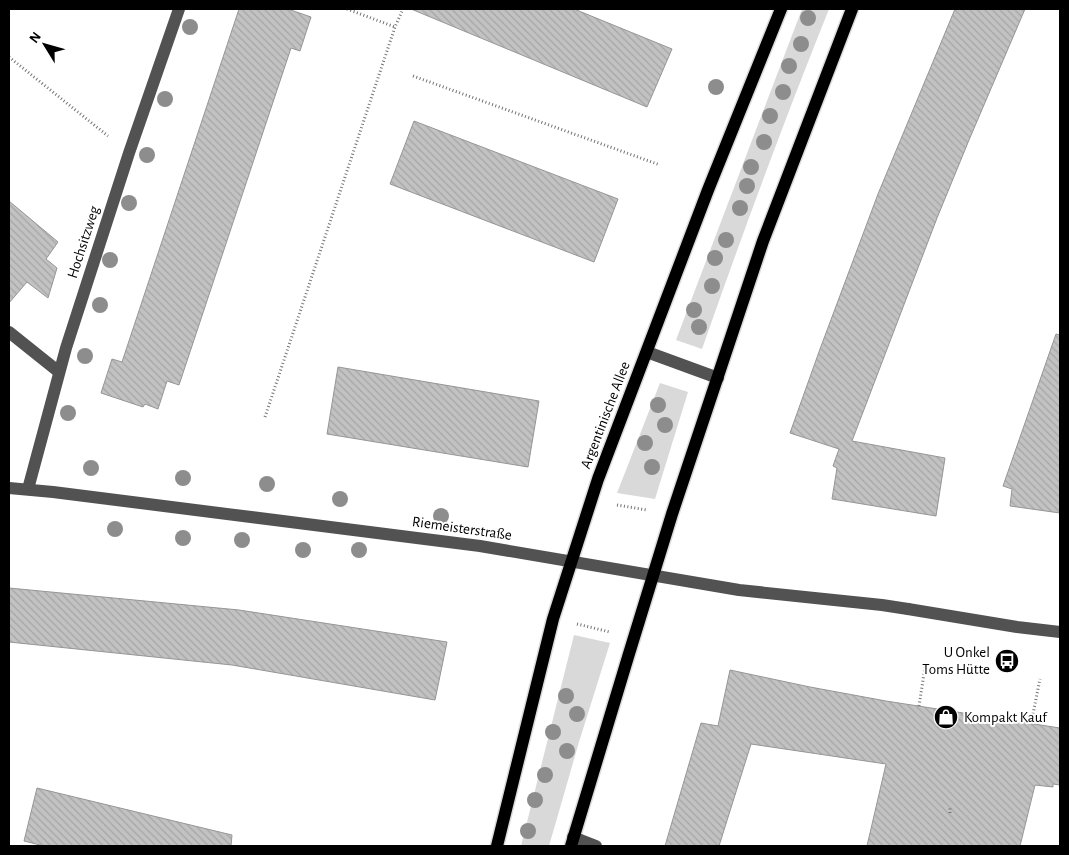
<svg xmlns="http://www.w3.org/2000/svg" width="1069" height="855" viewBox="0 0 1069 855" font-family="'Alegreya Sans',sans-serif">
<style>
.grass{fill:#d9d9d9}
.building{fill:url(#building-back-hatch);stroke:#969696}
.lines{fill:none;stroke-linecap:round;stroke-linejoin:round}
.major-casing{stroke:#dbdbdb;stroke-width:15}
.path{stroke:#747474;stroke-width:3;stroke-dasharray:1 2.5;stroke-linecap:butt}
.minor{stroke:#525252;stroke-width:12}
.major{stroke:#000;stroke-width:12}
.minor-bridge{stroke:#525252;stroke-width:12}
.tree{fill:#8d8d8d}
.labels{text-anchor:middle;stroke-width:4;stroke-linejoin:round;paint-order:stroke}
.street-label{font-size:15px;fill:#000;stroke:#fff}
.poi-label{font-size:15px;fill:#000;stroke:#fff;text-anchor:end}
</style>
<defs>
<pattern id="building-back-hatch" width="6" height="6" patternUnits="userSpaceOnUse" patternTransform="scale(1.25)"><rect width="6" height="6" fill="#c2c2c2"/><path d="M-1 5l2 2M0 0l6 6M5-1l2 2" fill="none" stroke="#a5a5a5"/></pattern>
</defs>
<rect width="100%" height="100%" fill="#fff"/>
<g class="grass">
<path d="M 802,9 L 829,9 C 784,121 742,235 702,349 L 676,340 Z"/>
<polygon points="660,383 688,392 655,499 617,493"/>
<polygon points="574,635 610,643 579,742 549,846 521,846"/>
</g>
<g class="building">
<polygon points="239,9 288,9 311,17 300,51 291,48 179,385 167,381 158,409 145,404 143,407 101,393 112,359 122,362"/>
<polygon points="411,9 574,9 672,49 647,107"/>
<polygon points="955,9 1025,9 969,140 937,218 852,441 945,458 936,516 832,499 837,468 833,466 839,449 790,433 820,349 878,194"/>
<polygon points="414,121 618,199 594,262 390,184"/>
<polygon points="9,201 58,242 46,259 57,268 48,298 27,282 9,303"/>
<polygon points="1056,334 1060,335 1060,513 1010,506 1012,489 1003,486"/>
<polygon points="338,367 539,401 528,467 327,434"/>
<polygon points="9,588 239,610 447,642 435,700 232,665 9,642"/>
<polygon points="730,670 810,687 886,701 1060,728 1060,785 1053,784 1053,787 1035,785 1020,846 867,846 886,764 751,744 719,846 665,846 701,723 718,726"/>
<polygon points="37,788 232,835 231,846 44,846 24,841"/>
</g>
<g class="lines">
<g class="major-casing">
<g id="major">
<polyline points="497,846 553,619 598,479 708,190 781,9"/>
<polyline points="571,846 628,657 672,514 763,241 852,9"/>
</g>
</g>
<g class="path">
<polyline points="347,9 395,27"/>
<polyline points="9,57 108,136"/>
<polyline points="413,76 660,165"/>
<polyline points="265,417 395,27 403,9"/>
<polyline points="617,505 647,510"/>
<polyline points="577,624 610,632"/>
<polyline points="919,706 926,661"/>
<polyline points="1031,724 1040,679"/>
<polyline points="950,813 950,808"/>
</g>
<g class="minor">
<polyline points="9,332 59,372"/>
<polyline points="647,352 718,378"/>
<polyline points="9,488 53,492 480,546 739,590 882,605 908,609"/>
<polyline points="28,489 66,348 129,153 179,9"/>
<polyline points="573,837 596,846"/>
</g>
<use href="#major" class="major"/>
<polyline class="minor-bridge" points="908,609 1017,627 1060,632"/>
</g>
<g class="tree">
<circle cx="808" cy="18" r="8"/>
<circle cx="190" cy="27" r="8"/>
<circle cx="801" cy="44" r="8"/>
<circle cx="789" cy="66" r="8"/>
<circle cx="716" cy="87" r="8"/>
<circle cx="783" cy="92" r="8"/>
<circle cx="165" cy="99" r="8"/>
<circle cx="770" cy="116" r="8"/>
<circle cx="764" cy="142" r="8"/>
<circle cx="147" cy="155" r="8"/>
<circle cx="751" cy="167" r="8"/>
<circle cx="747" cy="186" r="8"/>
<circle cx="129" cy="203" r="8"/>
<circle cx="740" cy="208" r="8"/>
<circle cx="726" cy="240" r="8"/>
<circle cx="715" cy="258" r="8"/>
<circle cx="110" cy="260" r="8"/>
<circle cx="712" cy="286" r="8"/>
<circle cx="100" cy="305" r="8"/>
<circle cx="694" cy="310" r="8"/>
<circle cx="699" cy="327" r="8"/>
<circle cx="85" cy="356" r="8"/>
<circle cx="658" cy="405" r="8"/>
<circle cx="68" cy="413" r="8"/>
<circle cx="665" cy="425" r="8"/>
<circle cx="645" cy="443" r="8"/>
<circle cx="652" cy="467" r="8"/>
<circle cx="91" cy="468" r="8"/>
<circle cx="183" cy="478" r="8"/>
<circle cx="267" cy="484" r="8"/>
<circle cx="340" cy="499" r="8"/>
<circle cx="441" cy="516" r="8"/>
<circle cx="115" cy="529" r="8"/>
<circle cx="183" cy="538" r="8"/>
<circle cx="242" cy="540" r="8"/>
<circle cx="303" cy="550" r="8"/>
<circle cx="359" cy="550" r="8"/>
<circle cx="566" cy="696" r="8"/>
<circle cx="577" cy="714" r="8"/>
<circle cx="553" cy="732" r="8"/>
<circle cx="567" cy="751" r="8"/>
<circle cx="545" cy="775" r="8"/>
<circle cx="535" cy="800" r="8"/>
<circle cx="528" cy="831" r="8"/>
</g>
<defs>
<g id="bus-disc" transform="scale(1.25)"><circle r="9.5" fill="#000" stroke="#fff"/><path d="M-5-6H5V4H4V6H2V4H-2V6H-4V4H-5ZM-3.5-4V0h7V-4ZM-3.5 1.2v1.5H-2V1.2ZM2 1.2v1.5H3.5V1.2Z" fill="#fff"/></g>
<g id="shop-disc" transform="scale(1.25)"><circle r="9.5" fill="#000" stroke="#fff"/><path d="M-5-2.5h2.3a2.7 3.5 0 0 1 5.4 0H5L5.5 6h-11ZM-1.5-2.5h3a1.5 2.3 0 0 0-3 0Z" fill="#fff"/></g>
</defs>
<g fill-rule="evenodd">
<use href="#bus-disc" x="1007" y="661"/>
<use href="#shop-disc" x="946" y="717"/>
</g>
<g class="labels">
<g class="street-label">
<text transform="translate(83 242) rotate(-72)" y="5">Hochsitzweg</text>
<text transform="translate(605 415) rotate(-69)" y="5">Argentinische Allee</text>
<text transform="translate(462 528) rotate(8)" y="5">Riemeisterstraße</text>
</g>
<g class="poi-label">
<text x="990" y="657">U Onkel<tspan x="990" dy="17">Toms Hütte</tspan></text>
<text x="964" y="722" text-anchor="start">Kompakt Kauf</text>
</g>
</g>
<rect width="1069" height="855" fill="none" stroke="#000000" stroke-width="20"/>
<g transform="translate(45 45) rotate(307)" stroke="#ffffff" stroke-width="4" paint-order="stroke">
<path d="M0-4L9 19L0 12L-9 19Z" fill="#000000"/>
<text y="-8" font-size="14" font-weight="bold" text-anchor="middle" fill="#000000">N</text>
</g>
</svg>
